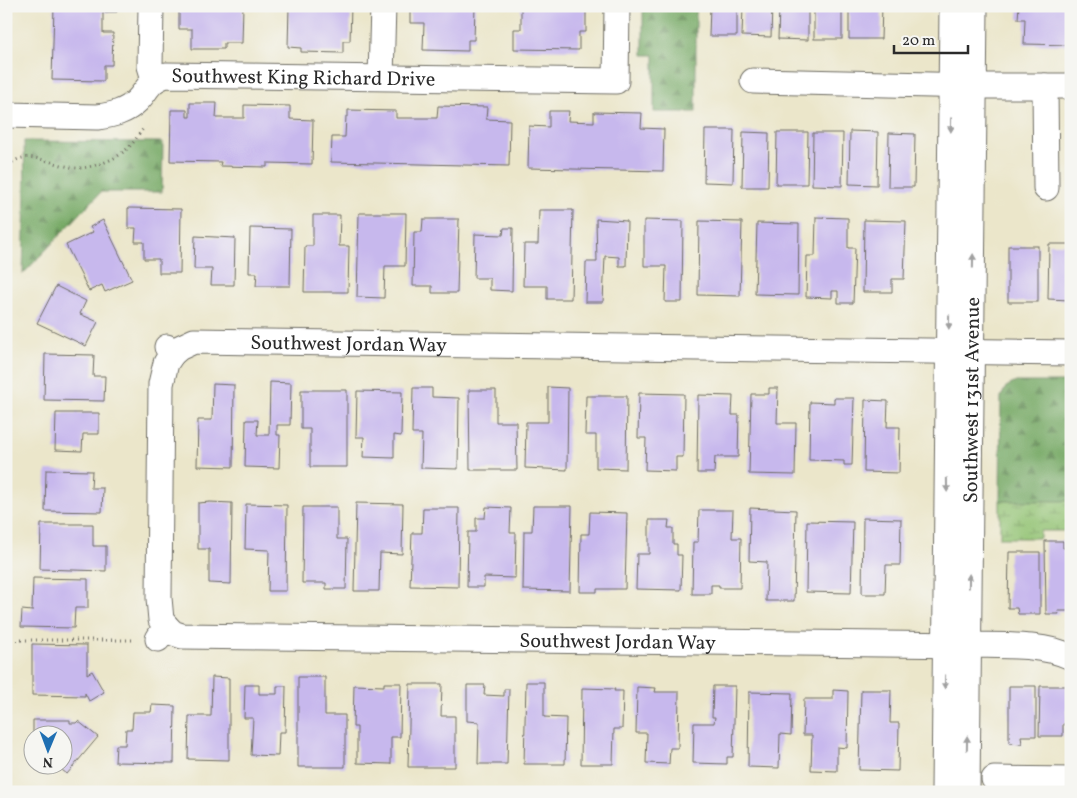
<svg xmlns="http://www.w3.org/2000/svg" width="1077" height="798" viewBox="0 0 1077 798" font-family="Vollkorn,serif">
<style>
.forest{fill:url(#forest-firs);stroke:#506a48}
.wetland{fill:url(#wetland-marsh);stroke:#5f774f}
.building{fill:#c7b8ed}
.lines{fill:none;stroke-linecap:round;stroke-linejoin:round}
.minor-casing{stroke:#6e6c63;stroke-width:27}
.path{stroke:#6e6c63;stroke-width:3;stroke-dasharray:1 4;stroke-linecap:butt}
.minor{stroke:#fff;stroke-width:25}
.oneway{fill:#a0a0a0}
.labels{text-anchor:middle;stroke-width:4;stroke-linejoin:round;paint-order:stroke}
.street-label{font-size:20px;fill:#2b2b2b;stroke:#f6f6f2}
</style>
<defs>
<pattern id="forest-firs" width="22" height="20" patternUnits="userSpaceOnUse" patternTransform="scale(1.25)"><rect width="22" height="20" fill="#76a965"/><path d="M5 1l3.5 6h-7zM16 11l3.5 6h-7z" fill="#618a53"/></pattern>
<pattern id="wetland-marsh" width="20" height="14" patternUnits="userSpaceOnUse" patternTransform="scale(1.25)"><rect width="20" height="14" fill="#93c373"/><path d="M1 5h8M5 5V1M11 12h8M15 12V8" fill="none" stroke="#789f5f"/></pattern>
</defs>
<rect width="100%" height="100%" fill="#f6f6f2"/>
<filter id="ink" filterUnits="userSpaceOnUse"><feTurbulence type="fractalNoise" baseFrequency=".02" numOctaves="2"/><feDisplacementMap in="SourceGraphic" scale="10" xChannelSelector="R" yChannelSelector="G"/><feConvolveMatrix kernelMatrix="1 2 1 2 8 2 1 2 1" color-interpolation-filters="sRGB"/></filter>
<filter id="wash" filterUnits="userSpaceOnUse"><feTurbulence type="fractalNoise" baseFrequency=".0096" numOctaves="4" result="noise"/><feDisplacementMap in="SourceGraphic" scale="20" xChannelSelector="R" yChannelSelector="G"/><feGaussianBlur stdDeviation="1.12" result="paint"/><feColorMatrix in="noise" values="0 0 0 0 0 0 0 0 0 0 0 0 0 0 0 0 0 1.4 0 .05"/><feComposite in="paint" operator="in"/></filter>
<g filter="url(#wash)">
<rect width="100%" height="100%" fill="#ebe6ca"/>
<g class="forest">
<polygon points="643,6 696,6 696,112 654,112 654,55 643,55"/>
<polygon points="24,141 163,142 162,192 101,192 23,274 25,192"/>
<polygon points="1016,382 1071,382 1071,501 1000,501 1001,397 1006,387"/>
</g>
<polygon class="wetland" points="1000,501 1071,501 1071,531 1040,531 1040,538 1000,538"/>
<g id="blocks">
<g class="building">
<polygon points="54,6 117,6 117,12 103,12 103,33 113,33 112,65 104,65 104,81 52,80"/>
<polygon points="179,6 243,6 242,43 224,43 224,49 192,49 192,29 179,29"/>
<polygon points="289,6 351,6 350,41 343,41 343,53 301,52 301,48 288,47"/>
<polygon points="410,6 475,6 474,40 468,40 468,51 423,50 424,23 410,23"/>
<polygon points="521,6 586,6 586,32 579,32 579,50 514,49 514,29 521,29"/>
<polygon points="710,6 737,6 737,36 709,36"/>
<polygon points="743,6 772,6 771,37 742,36"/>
<polygon points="779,6 808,6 808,40 778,39"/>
<rect x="814" y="6" width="28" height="33"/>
<polygon points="849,6 882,6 881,39 849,39"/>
<polygon points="1019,6 1071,6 1071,45 1024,44 1025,19 1018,19"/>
<polygon points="190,103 217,103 216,118 244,118 244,105 290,106 290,119 313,120 312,164 267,163 267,167 220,166 221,162 170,161 171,110 187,110 187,117 190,117"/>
<polygon points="438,106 487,107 486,119 510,120 509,166 331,162 332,137 345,137 346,116 348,116 348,110 396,111 396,118 437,118"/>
<polygon points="549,111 569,111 568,121 594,122 594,112 642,113 641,128 664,129 663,171 528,168 529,126 549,127"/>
<polygon points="705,130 734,130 733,183 704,182"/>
<polygon points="850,131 878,132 877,185 849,184"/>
<polygon points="743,132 769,133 768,187 742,187"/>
<polygon points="777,132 808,132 807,184 776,184"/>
<polygon points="813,133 843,133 842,186 812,185"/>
<polygon points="889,133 915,134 914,187 888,187"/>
<polygon points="128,208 181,209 180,273 159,273 159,259 144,259 144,242 135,242 136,228 128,228"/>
<polygon points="539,210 573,210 571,299 547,299 547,286 523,286 524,244 538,244"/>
<polygon points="359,213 406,213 405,266 385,266 384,298 357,297"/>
<polygon points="313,215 340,215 339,246 349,246 348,292 304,292 305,246 313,246"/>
<polygon points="816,217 848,218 848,248 855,248 853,303 838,303 838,291 832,291 832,298 806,297 807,256 815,256"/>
<polygon points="423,219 459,219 457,293 432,293 432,286 413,286 414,232 422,232"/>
<polygon points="596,219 627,221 626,266 619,266 619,257 605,256 603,302 585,302 586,262 597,262"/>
<polygon points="103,220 132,280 105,292 102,285 89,291 66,245 93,232 90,227"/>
<polygon points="644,220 683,221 682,302 665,302 666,266 644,266"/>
<polygon points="864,220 906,221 904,279 892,279 892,292 863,292"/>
<polygon points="699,221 742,222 740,296 698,295"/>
<polygon points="757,223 799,224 798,295 755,294"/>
<polygon points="250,228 291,229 290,286 256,286 257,273 249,273"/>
<polygon points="504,228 513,228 512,291 490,290 490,278 474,278 475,234 503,235"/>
<polygon points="195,236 235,238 234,285 211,285 212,269 194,269"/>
<polygon points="1049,244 1071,244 1070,300 1048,299"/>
<rect x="1008" y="246" width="30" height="56"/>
<polygon points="56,286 86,301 80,314 98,322 86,346 37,323"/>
<polygon points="45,354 94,355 93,376 105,376 104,401 44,400"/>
<polygon points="270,382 291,383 290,425 277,425 277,435 280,435 279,468 245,467 246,420 258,420 257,435 269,435"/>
<polygon points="213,384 234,385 233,467 197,466 198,420 212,420"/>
<polygon points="548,387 568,388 567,470 525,468 526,422 548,422"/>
<polygon points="413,388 432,388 432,397 459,398 458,469 421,468 422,434 412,434"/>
<polygon points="769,388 778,388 777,423 796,423 795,475 749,474 751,394 769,394"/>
<polygon points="301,390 347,390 347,467 310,467 310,429 301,429"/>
<polygon points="469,390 496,390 496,422 516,422 517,470 470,470"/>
<polygon points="357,391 402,392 401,436 394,435 394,458 363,457 364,437 356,437"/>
<polygon points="639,393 684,394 683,457 676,457 676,471 645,470 646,438 638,438"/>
<polygon points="698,395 733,396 732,415 739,415 738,457 715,457 714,473 697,473"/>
<polygon points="586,396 627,396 626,469 596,468 596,435 585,435"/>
<polygon points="834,398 854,398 852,465 844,465 844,461 809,460 810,402 834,403"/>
<polygon points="865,400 888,401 887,427 900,427 899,473 864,472"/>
<polygon points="56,413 99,413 99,434 83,434 82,451 55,450"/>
<polygon points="46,470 92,471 91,488 103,488 102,512 45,511"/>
<polygon points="210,502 232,503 231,584 209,583 209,549 198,549 198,503"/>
<polygon points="356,503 403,504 402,554 380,553 379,591 354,591"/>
<polygon points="246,504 287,505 286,591 268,591 269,550 245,549"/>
<polygon points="533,506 572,506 570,591 523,590 524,531 532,531"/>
<polygon points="303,507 337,507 337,539 347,539 346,589 326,589 326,583 302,583"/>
<polygon points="486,507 511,508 510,533 516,533 515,578 484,577 484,587 467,587 468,532 476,532 476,518 485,518"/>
<polygon points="423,508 459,508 458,587 410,586 412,533 422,533"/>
<polygon points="750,508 796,510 794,601 766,601 767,562 749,561"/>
<polygon points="699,510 733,510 732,538 741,538 740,588 719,588 719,585 711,585 711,594 692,594 693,542 698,542"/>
<polygon points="590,512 627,513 625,589 597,589 597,592 580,592 581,534 589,534"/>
<polygon points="863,518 901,519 900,565 886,565 885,594 862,594"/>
<polygon points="649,520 669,520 668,528 673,528 673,544 677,544 677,555 682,555 681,590 636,589 637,554 649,554"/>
<polygon points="807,521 853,522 851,593 806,592"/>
<polygon points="41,524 93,524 93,546 106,546 106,571 40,569"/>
<polygon points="1045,541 1063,541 1063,548 1071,547 1071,611 1058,611 1059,614 1046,614"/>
<polygon points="1009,552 1040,552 1040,614 1018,614 1017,608 1008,608"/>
<polygon points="33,578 88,579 88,608 75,608 74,628 21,627 22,610 32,611"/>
<polygon points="32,644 87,645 87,674 92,671 104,692 89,701 85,693 85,696 32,695"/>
<polygon points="212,677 229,678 229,760 188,759 189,716 211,716"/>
<polygon points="298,677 325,677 325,715 345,715 345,767 298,767"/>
<polygon points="526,682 544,682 544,717 566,718 565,764 524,764"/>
<polygon points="384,683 401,683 400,737 391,737 391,764 357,763 357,727 353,727 354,685 384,686"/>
<polygon points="410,684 442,684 441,716 455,716 455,767 408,767"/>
<polygon points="245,685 259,685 259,694 277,694 277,686 286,686 285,732 279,732 278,756 251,755 253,718 244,718"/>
<polygon points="467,685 485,685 484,695 504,696 504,689 509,689 507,764 478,764 479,722 467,721"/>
<polygon points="713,686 735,686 733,757 727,757 727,764 693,763 694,723 714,723 715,717 712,717"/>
<polygon points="1009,686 1036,686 1036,736 1021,736 1022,744 1009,743"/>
<polygon points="1040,686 1067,686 1067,724 1063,724 1063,736 1039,736"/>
<polygon points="637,687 656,688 655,692 679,692 678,748 670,748 669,764 646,763 647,733 636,733"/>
<polygon points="582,688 615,689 614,691 623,691 622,729 614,729 613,764 581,764"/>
<polygon points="833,690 848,691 847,748 837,747 837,771 811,770 812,735 803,735 804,699 833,699"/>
<polygon points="861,690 891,690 890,723 899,723 898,771 859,770"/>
<polygon points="749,692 792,693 791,735 780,734 779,768 748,767"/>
<polygon points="152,705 175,706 174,763 115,762 116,745 125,745 126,729 132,729 133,712 151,712"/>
<polygon points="33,720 70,720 70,723 76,723 78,721 98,737 67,774 57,766 62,766 62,736 33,736"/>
</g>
</g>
</g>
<g filter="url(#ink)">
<use href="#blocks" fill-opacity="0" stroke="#6e6c63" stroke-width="1"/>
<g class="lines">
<g class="minor-casing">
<g id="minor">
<polyline points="151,6 150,66 154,79"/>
<polyline points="381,77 383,6"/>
<polyline points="753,81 975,86 1071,86"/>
<polyline points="1045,86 1046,188"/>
<path id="s1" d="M 6,115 L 97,117 C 112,115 126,112 137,101 C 148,90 149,80 166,75 L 616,81 L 617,6"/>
<path id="s2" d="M 167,347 L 172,354 L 179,348 L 194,341 L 1071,353"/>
<path id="s3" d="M 166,626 L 173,633 L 182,636 L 968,645 C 999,646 1043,643 1071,657"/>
<polyline points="158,639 166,626 161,620 159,598 161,384 166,363 172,354"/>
<polyline points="994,779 1071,780"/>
<polyline points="944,792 952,6"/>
<path id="s4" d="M 967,792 L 975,6"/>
</g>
</g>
<g class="path">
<path d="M 6,170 C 23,142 58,170 82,168 C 98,166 117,159 128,148 C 134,143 138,135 143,129"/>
<polyline points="6,640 135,640"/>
</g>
<use href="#minor" class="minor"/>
</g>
<defs><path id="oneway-solid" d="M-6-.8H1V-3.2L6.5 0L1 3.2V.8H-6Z" transform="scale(1.25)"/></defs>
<g class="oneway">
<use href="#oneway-solid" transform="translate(951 125) rotate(91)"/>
<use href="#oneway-solid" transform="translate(973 261) rotate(-89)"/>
<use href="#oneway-solid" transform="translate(949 322) rotate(91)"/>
<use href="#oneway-solid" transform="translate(947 485) rotate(89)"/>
<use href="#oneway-solid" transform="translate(969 581) rotate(-89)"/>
<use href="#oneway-solid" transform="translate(945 682) rotate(91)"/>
<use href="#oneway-solid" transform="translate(967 743) rotate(-89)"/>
</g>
</g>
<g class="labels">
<g class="street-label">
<text dy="7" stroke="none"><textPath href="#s1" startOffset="312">Southwest King Richard Drive</textPath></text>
<text dy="7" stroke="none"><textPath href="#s2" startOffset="189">Southwest Jordan Way</textPath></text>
<text dy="7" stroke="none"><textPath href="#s4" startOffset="392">Southwest 131st Avenue</textPath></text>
<text dy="7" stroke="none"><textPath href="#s3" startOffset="455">Southwest Jordan Way</textPath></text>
</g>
</g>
<rect width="1077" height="798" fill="none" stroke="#f6f6f2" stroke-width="25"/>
<g transform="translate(48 750) rotate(181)"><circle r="24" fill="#f6f6f2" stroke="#a5a5a2"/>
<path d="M0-4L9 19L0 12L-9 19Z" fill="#1f6fb2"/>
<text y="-8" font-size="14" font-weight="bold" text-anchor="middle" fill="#2b2b2b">N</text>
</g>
<path d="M894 45v8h74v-8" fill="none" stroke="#2b2b2b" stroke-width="2.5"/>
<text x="902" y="45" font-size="15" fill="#2b2b2b" stroke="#f6f6f2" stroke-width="4" paint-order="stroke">20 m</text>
</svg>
